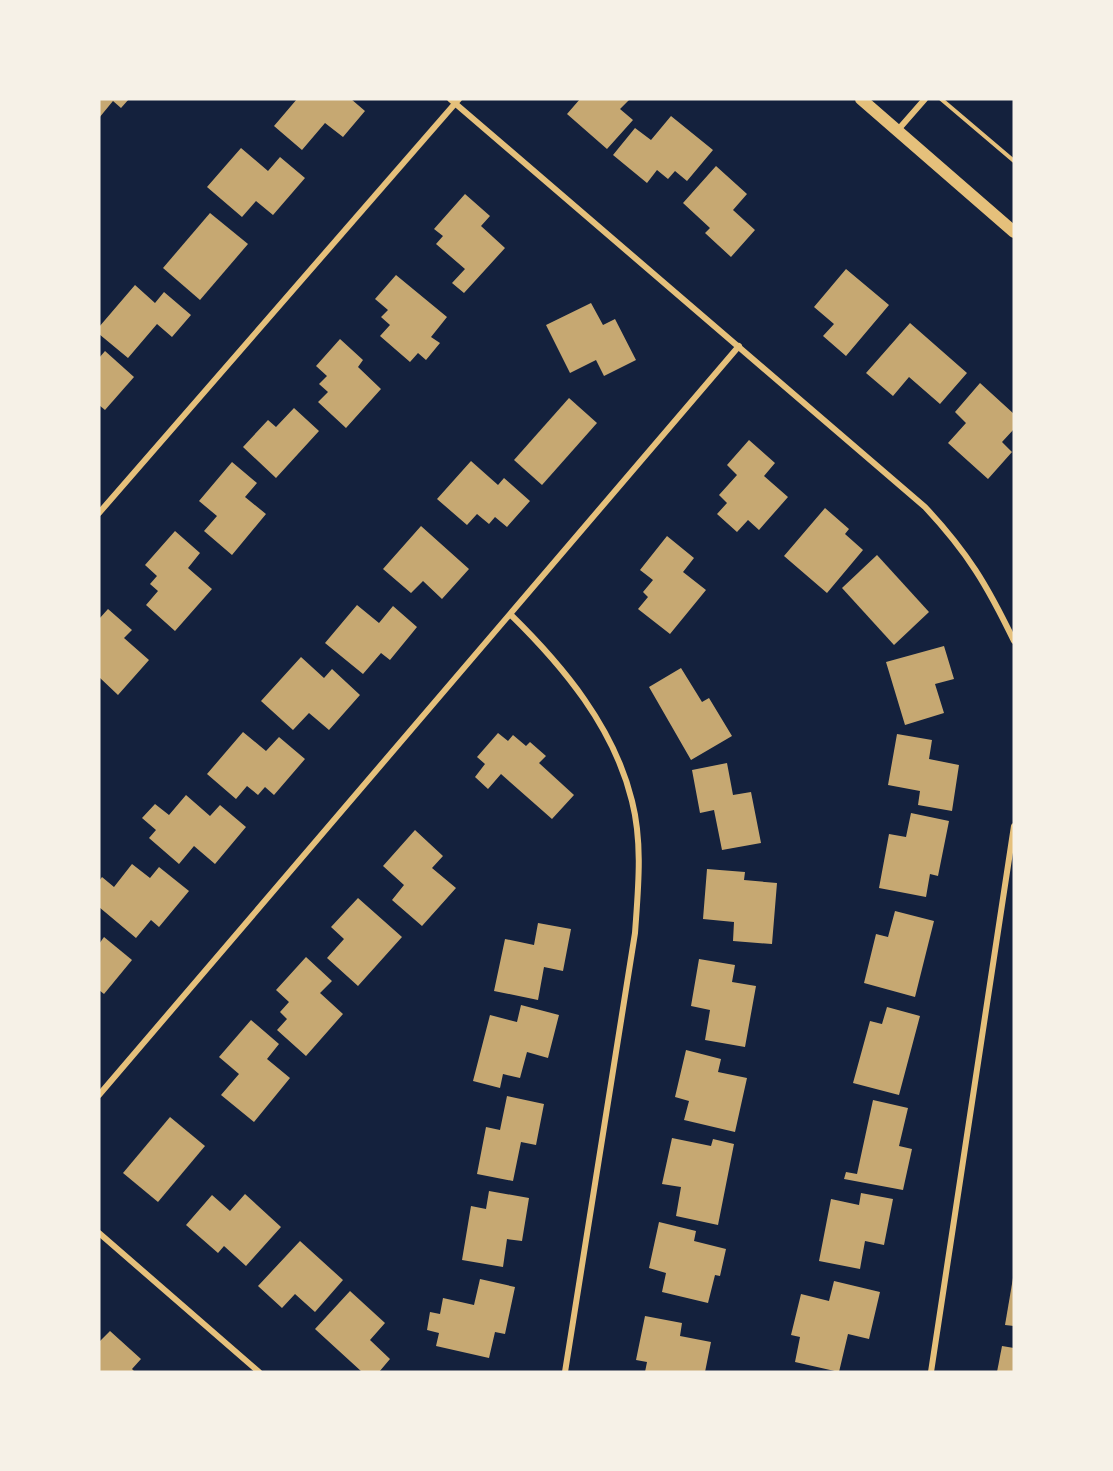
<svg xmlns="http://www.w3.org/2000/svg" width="1113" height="1471" viewBox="0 0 1113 1471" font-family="Karla,sans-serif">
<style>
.building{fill:#c6a872}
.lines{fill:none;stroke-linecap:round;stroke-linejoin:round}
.path{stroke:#e5c07b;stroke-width:4}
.minor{stroke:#e5c07b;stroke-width:6}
.secondary{stroke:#e5c07b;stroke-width:12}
</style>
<rect width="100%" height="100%" fill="#14213d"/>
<g class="building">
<polygon points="99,99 129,99 121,108 113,101 99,118"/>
<polygon points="297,99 351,99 365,111 343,137 325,123 302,150 274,126"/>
<polygon points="580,99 630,99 620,109 633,120 607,149 567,114"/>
<polygon points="671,116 713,150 687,181 675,171 668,179 657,170 647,183 613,155 635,128 651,140"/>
<polygon points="241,148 268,171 280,157 305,178 273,215 256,201 242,217 207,187"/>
<polygon points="716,166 747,194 733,210 755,230 731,257 705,233 710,228 683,203"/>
<polygon points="465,194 490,216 481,226 505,248 464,293 452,283 465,269 436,244 443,236 434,229"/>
<polygon points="210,213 248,244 200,300 163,268"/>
<polygon points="846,269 889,305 846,356 823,336 834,324 814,307"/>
<polygon points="396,275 447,317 431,337 440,343 426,360 418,353 410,362 380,336 390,325 381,317 388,310 375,299"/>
<polygon points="135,285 155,303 164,292 191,315 172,337 157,324 128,358 99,334 99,327"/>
<polygon points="591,303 603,325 615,319 636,360 604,376 596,360 570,373 546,325"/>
<polygon points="910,323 967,373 940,404 909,377 893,396 866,373"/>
<polygon points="340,339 363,360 358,367 381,389 346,428 318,402 328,392 319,384 327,376 316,366"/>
<polygon points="105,351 134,377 105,410 99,405 99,358"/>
<polygon points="980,383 1014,414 1014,429 1002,442 1012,452 988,479 948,443 966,423 955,412"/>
<polygon points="569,398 597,423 542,485 514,460"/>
<polygon points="294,408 319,431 276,478 243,447 268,420 276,427"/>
<polygon points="749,440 775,463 764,476 788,497 759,530 748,520 737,532 717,514 727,503 719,495 737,475 727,465"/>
<polygon points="471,461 498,485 504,478 530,501 507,527 495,517 489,524 477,514 467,525 437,499"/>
<polygon points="232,462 257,483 245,497 266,514 232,555 204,531 217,516 199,501"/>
<polygon points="825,508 849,529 845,534 863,550 827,593 784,556"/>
<polygon points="421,526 469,569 442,599 423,581 411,593 383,569"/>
<polygon points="175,531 200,553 188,568 212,589 175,631 146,605 158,591 150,584 157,576 145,565"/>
<polygon points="667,536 694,558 683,572 706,590 670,634 638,609 648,597 643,592 653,580 640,570"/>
<polygon points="877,555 929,612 894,645 842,588"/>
<polygon points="357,605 379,623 393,606 417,627 390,660 381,653 363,674 325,643"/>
<polygon points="108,609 132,630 124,638 149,660 118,695 99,677 99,619"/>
<polygon points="944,646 954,679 935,684 944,713 905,725 886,662"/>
<polygon points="301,657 324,678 332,669 360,695 329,730 309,713 293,730 261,701"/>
<polygon points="681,668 702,702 709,698 732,736 691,760 649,687"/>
<polygon points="243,732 266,751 279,737 305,759 274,795 265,787 258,795 247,786 236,799 207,774"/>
<polygon points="498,733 508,741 513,735 526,746 530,742 546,756 539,763 574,795 552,819 501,774 488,789 475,777 485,764 477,757"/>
<polygon points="897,734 932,740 929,759 959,765 952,811 918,805 920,791 888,785"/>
<polygon points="727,763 733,795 751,792 761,843 722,850 714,810 700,813 692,770"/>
<polygon points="186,795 210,816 220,805 246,827 215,864 194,846 179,864 149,838 156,830 142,818 155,804 169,815"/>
<polygon points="911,813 949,821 938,876 930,874 926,897 879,888 889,834 906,837"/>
<polygon points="415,830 443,856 432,868 456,888 422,926 392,900 404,885 383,866"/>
<polygon points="132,864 150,878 159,867 189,891 159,927 151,920 136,938 99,907 99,881 102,877 114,887"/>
<polygon points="707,869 745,872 744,880 777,883 772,944 733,941 734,922 703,919"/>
<polygon points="358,898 402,937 358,986 327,958 344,939 331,927"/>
<polygon points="895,911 934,921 915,997 864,983 876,934 888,937"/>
<polygon points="538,923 571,929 563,971 544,967 538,1000 494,991 505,939 534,945"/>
<polygon points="104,937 132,960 104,994 99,990 99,944"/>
<polygon points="306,957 332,981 320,993 343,1014 306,1056 277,1030 287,1019 280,1012 289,1002 276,990"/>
<polygon points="699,959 735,965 732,982 756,986 745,1047 705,1040 710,1010 691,1006"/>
<polygon points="521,1005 559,1015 548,1058 527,1052 520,1078 503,1074 500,1088 473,1081 490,1015 517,1022"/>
<polygon points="887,1007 920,1016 899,1095 853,1083 870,1021 882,1024"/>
<polygon points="251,1020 279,1044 267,1059 290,1078 254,1122 221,1095 239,1074 219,1057"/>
<polygon points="686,1050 721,1059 718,1072 747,1078 735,1132 684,1120 689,1101 675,1097"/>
<polygon points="507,1096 544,1104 536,1145 521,1142 513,1181 477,1174 486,1127 500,1130"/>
<polygon points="873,1100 908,1108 899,1146 912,1149 903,1190 844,1179 846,1172 857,1174"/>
<polygon points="170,1117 205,1146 158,1202 123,1173"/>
<polygon points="672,1138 711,1146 713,1139 734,1144 718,1225 676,1216 681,1187 662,1184"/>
<polygon points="489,1191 529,1198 522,1241 507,1239 503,1267 462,1260 471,1206 486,1209"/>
<polygon points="861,1193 893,1199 884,1245 865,1241 860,1269 819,1261 831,1199 859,1205"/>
<polygon points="245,1194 281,1227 246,1266 224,1246 218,1253 186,1225 212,1195 230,1211"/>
<polygon points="659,1222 696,1231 694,1241 726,1249 720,1276 715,1275 708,1303 662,1292 666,1273 649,1268"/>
<polygon points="300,1241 343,1280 315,1312 295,1294 282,1308 258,1286"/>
<polygon points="1013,1278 1014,1279 1014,1326 1005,1325"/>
<polygon points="480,1279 515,1287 505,1334 495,1332 489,1358 436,1346 439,1333 427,1330 430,1312 440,1314 443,1298 474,1305"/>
<polygon points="834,1281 880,1292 869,1339 848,1334 839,1372 795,1362 800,1337 791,1335 801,1294 829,1301"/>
<polygon points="350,1291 385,1323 370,1340 390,1359 379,1372 362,1372 315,1329"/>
<polygon points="645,1316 682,1323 680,1336 711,1342 705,1372 645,1372 647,1362 636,1360"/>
<polygon points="110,1331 141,1359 132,1369 135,1372 99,1372 99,1342"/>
<polygon points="1002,1346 1014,1348 1014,1372 997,1372"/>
</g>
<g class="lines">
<polyline class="path" points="941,99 1014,161"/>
<g class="minor">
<path d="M 450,99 L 925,507 C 968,553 987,585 1014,641"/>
<polyline points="897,131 925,99"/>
<polyline points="99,513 459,99"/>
<path d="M 511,615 C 563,666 614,727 632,801 C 643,844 638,890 635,933 L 565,1372"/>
<polyline points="99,1095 739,346"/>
<polyline points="99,1233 259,1372"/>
<polyline points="931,1372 1014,826"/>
</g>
<polyline class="secondary" points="861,99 1014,232"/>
</g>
<rect width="1113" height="1471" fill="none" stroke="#f6f1e7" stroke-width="201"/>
</svg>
